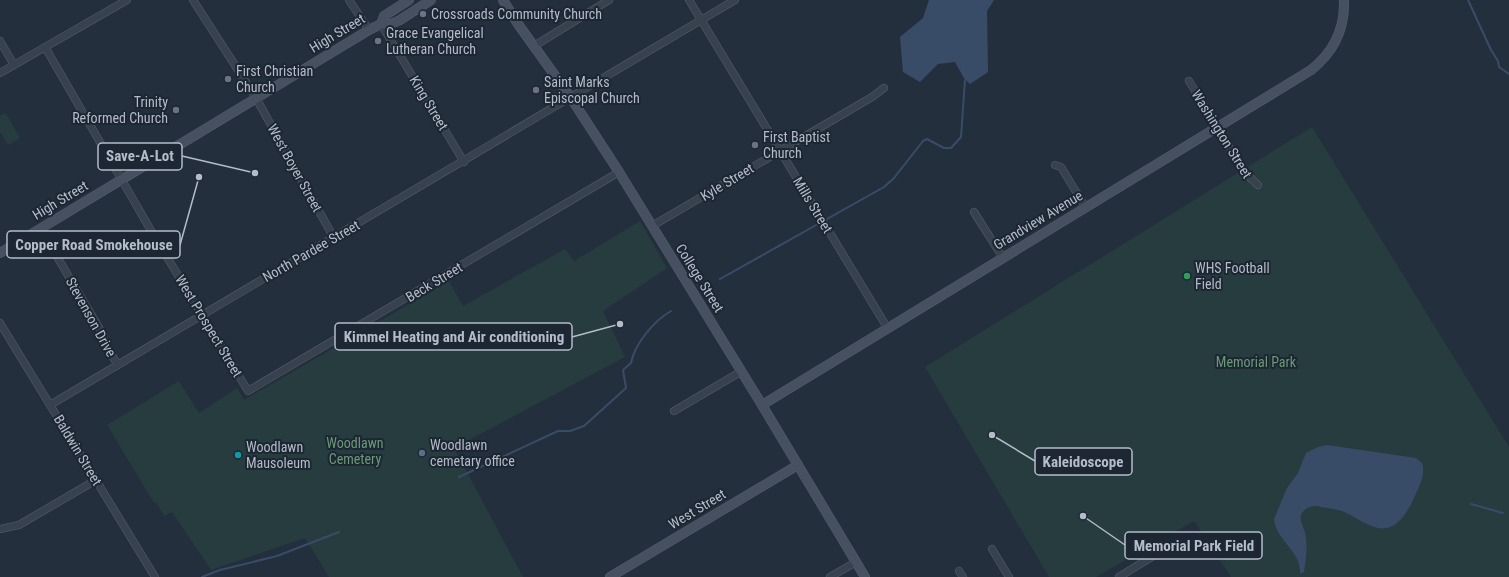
<svg xmlns="http://www.w3.org/2000/svg" width="1509" height="577" viewBox="0 0 1509 577" font-family="'Roboto Condensed',sans-serif">
<style>
.green{fill:#263c3f}
.water{fill:#394c67}
.lines{fill:none;stroke-linecap:round;stroke-linejoin:round}
.stream{stroke:#394c67;stroke-width:2}
.street-casing{stroke:#565f6c;stroke-width:8}
.secondary-casing{stroke:#565f6c;stroke-width:10}
.street{stroke:#38414e;stroke-width:7}
.secondary{stroke:#465061;stroke-width:9}
.worship-dot{fill:#6b7280;stroke:#1d2633;stroke-width:1.5}
.leisure-dot{fill:#2e9e5b;stroke:#1d2633;stroke-width:1.5}
.service-dot{fill:#5c6f8a;stroke:#1d2633;stroke-width:1.5}
.culture-dot{fill:#0f9aa8;stroke:#1d2633;stroke-width:1.5}
.labels{text-anchor:middle;stroke-width:4;stroke-linejoin:round;paint-order:stroke}
.poi-label{font-size:14px;fill:#b4bcc9;stroke:#1d2633;text-anchor:start}
.street-label{font-size:14px;fill:#b4bcc9;stroke:#1d2633}
.park-label{font-size:14px;fill:#6b9a76;stroke:#1d2633}
.leader{fill:none;stroke:#b4bcc9;stroke-width:1.5}
.callout-dot{fill:#b4bcc9;stroke:#1d2633;stroke-width:1.5}
.callout{fill:#1d2633;stroke:#b4bcc9;stroke-width:1.5}
.callout-label{font-size:15px;text-anchor:middle;font-weight:bold;fill:#b4bcc9}
</style>
<rect width="100%" height="100%" fill="#242f3e"/>
<g class="green">
<polygon points="6,113 20,138 8,145 0,132 0,116"/>
<polygon points="1312,127 1509,447 1509,577 1231,577 1194,521 1096,577 1049,577 925,367"/>
<polygon points="640,221 667,268 603,311 625,357 454,448 523,577 329,577 305,538 211,570 172,512 164,516 156,502 154,503 107,425 179,381 199,413 237,388 244,400 449,281 463,306 565,249 574,261"/>
</g>
<g class="water">
<polygon points="929,0 994,0 987,11 988,72 970,84 964,78 955,62 938,64 920,82 903,72 900,37 923,18"/>
<path d="M 1327,445 L 1416,458 L 1422,463 C 1426,474 1419,487 1414,498 C 1408,511 1397,532 1378,528 C 1365,525 1354,516 1342,511 C 1335,509 1328,508 1321,507 C 1314,505 1307,506 1302,513 C 1298,520 1304,526 1305,533 C 1308,546 1306,559 1304,572 L 1300,574 C 1302,551 1276,541 1274,519 L 1287,488 L 1298,473 L 1306,453 L 1318,447 Z"/>
</g>
<g class="lines">
<g class="stream">
<polyline points="1468,0 1491,50 1498,61 1499,67 1509,74"/>
<polyline points="827,219 884,187 894,178 923,141 927,139 944,148 951,148 961,137 965,80"/>
<polyline points="720,279 818,224"/>
<path d="M 459,477 L 558,431 L 570,431 L 584,426 L 626,388 L 623,370 L 631,363 C 635,343 654,321 671,311"/>
<polyline points="1471,504 1503,513"/>
<polyline points="202,577 220,570 277,556 339,532"/>
</g>
<g class="street-casing">
<g id="street">
<polyline points="193,0 256,98 334,238"/>
<polyline points="349,0 369,30"/>
<polyline points="689,0 888,329"/>
<polyline points="381,24 464,162"/>
<polyline points="0,41 14,65"/>
<polyline points="534,46 609,0"/>
<polyline points="45,47 153,234 248,391 619,172"/>
<polyline points="0,73 127,0"/>
<polyline points="1189,81 1245,173 1258,185"/>
<polyline points="1055,165 1061,167 1086,208"/>
<polyline points="974,212 1003,258"/>
<polyline points="652,226 872,97 884,88"/>
<polyline points="40,228 101,331 107,348 118,365"/>
<polyline points="0,323 155,577"/>
<polyline points="50,405 735,0"/>
<polyline points="674,411 742,371"/>
<polyline points="0,529 19,525 96,480"/>
<polyline points="992,549 1009,577"/>
<polyline points="959,571 963,577"/>
<polyline points="830,577 856,562"/>
<polyline points="1119,577 1184,537"/>
</g>
</g>
<g class="secondary-casing">
<g id="secondary">
<polyline points="503,0 518,24 571,98 619,172 762,405 865,577"/>
<polyline points="381,24 384,16 409,0"/>
<polyline points="0,253 369,30 381,24 391,24 400,20 431,0"/>
<path d="M 762,405 L 1311,70 C 1334,52 1345,29 1344,0"/>
<polyline points="610,577 798,465"/>
</g>
</g>
<use href="#street" class="street"/>
<use href="#secondary" class="secondary"/>
</g>
<g class="worship-dot">
<circle cx="423" cy="14" r="4"/>
<circle cx="378" cy="41" r="4"/>
<circle cx="228" cy="79" r="4"/>
<circle cx="536" cy="90" r="4"/>
<circle cx="176" cy="110" r="4"/>
<circle cx="755" cy="145" r="4"/>
</g>
<circle class="leisure-dot" cx="1187" cy="276" r="4"/>
<circle class="service-dot" cx="422" cy="453" r="4"/>
<circle class="culture-dot" cx="238" cy="455" r="4"/>
<g class="labels">
<g class="poi-label">
<text x="431" y="19">Crossroads Community Church</text>
<text x="386" y="38">Grace Evangelical<tspan x="386" dy="16">Lutheran Church</tspan></text>
<text x="236" y="76">First Christian<tspan x="236" dy="16">Church</tspan></text>
<text x="544" y="87">Saint Marks<tspan x="544" dy="16">Episcopal Church</tspan></text>
<text x="168" y="107" text-anchor="end">Trinity<tspan x="168" dy="16">Reformed Church</tspan></text>
<text x="763" y="142">First Baptist<tspan x="763" dy="16">Church</tspan></text>
<text x="1195" y="273">WHS Football<tspan x="1195" dy="16">Field</tspan></text>
<text x="430" y="450">Woodlawn<tspan x="430" dy="16">cemetary office</tspan></text>
<text x="246" y="452">Woodlawn<tspan x="246" dy="16">Mausoleum</tspan></text>
</g>
<g class="street-label">
<text transform="translate(337 33) rotate(-31)" y="5">High Street</text>
<text transform="translate(429 103) rotate(59)" y="5">King Street</text>
<text transform="translate(1222 134) rotate(58)" y="5">Washington Street</text>
<text transform="translate(295 168) rotate(61)" y="5">West Boyer Street</text>
<text transform="translate(727 182) rotate(-31)" y="5">Kyle Street</text>
<text transform="translate(60 200) rotate(-31)" y="5">High Street</text>
<text transform="translate(813 205) rotate(59)" y="5">Mills Street</text>
<text transform="translate(1038 220) rotate(-31)" y="5">Grandview Avenue</text>
<text transform="translate(311 251) rotate(-30)" y="5">North Pardee Street</text>
<text transform="translate(700 278) rotate(58)" y="5">College Street</text>
<text transform="translate(434 282) rotate(-31)" y="5">Beck Street</text>
<text transform="translate(91 317) rotate(61)" y="5">Stevenson Drive</text>
<text transform="translate(209 326) rotate(59)" y="5">West Prospect Street</text>
<text transform="translate(78 450) rotate(59)" y="5">Baldwin Street</text>
<text transform="translate(697 509) rotate(-31)" y="5">West Street</text>
</g>
<g class="park-label">
<text x="1256" y="367">Memorial Park</text>
<text x="355" y="448">Woodlawn<tspan x="355" dy="16">Cemetery</tspan></text>
</g>
</g>
<path class="leader" d="M255 173L182 156M199 177L180 245M620 324L572 337M992 435L1035 461M1083 516L1125 545"/>
<g class="callout-dot">
<circle cx="255" cy="173" r="4"/>
<circle cx="199" cy="177" r="4"/>
<circle cx="620" cy="324" r="4"/>
<circle cx="992" cy="435" r="4"/>
<circle cx="1083" cy="516" r="4"/>
</g>
<g class="callout">
<rect x="98" y="143" width="84" height="27" rx="4"/>
<rect x="7" y="231" width="173" height="27" rx="4"/>
<rect x="335" y="323" width="237" height="27" rx="4"/>
<rect x="1035" y="448" width="97" height="27" rx="4"/>
<rect x="1125" y="532" width="137" height="27" rx="4"/>
</g>
<g class="callout-label">
<text x="140" y="161">Save-A-Lot</text>
<text x="94" y="250">Copper Road Smokehouse</text>
<text x="454" y="342">Kimmel Heating and Air conditioning</text>
<text x="1083" y="467">Kaleidoscope</text>
<text x="1194" y="551">Memorial Park Field</text>
</g>
</svg>
